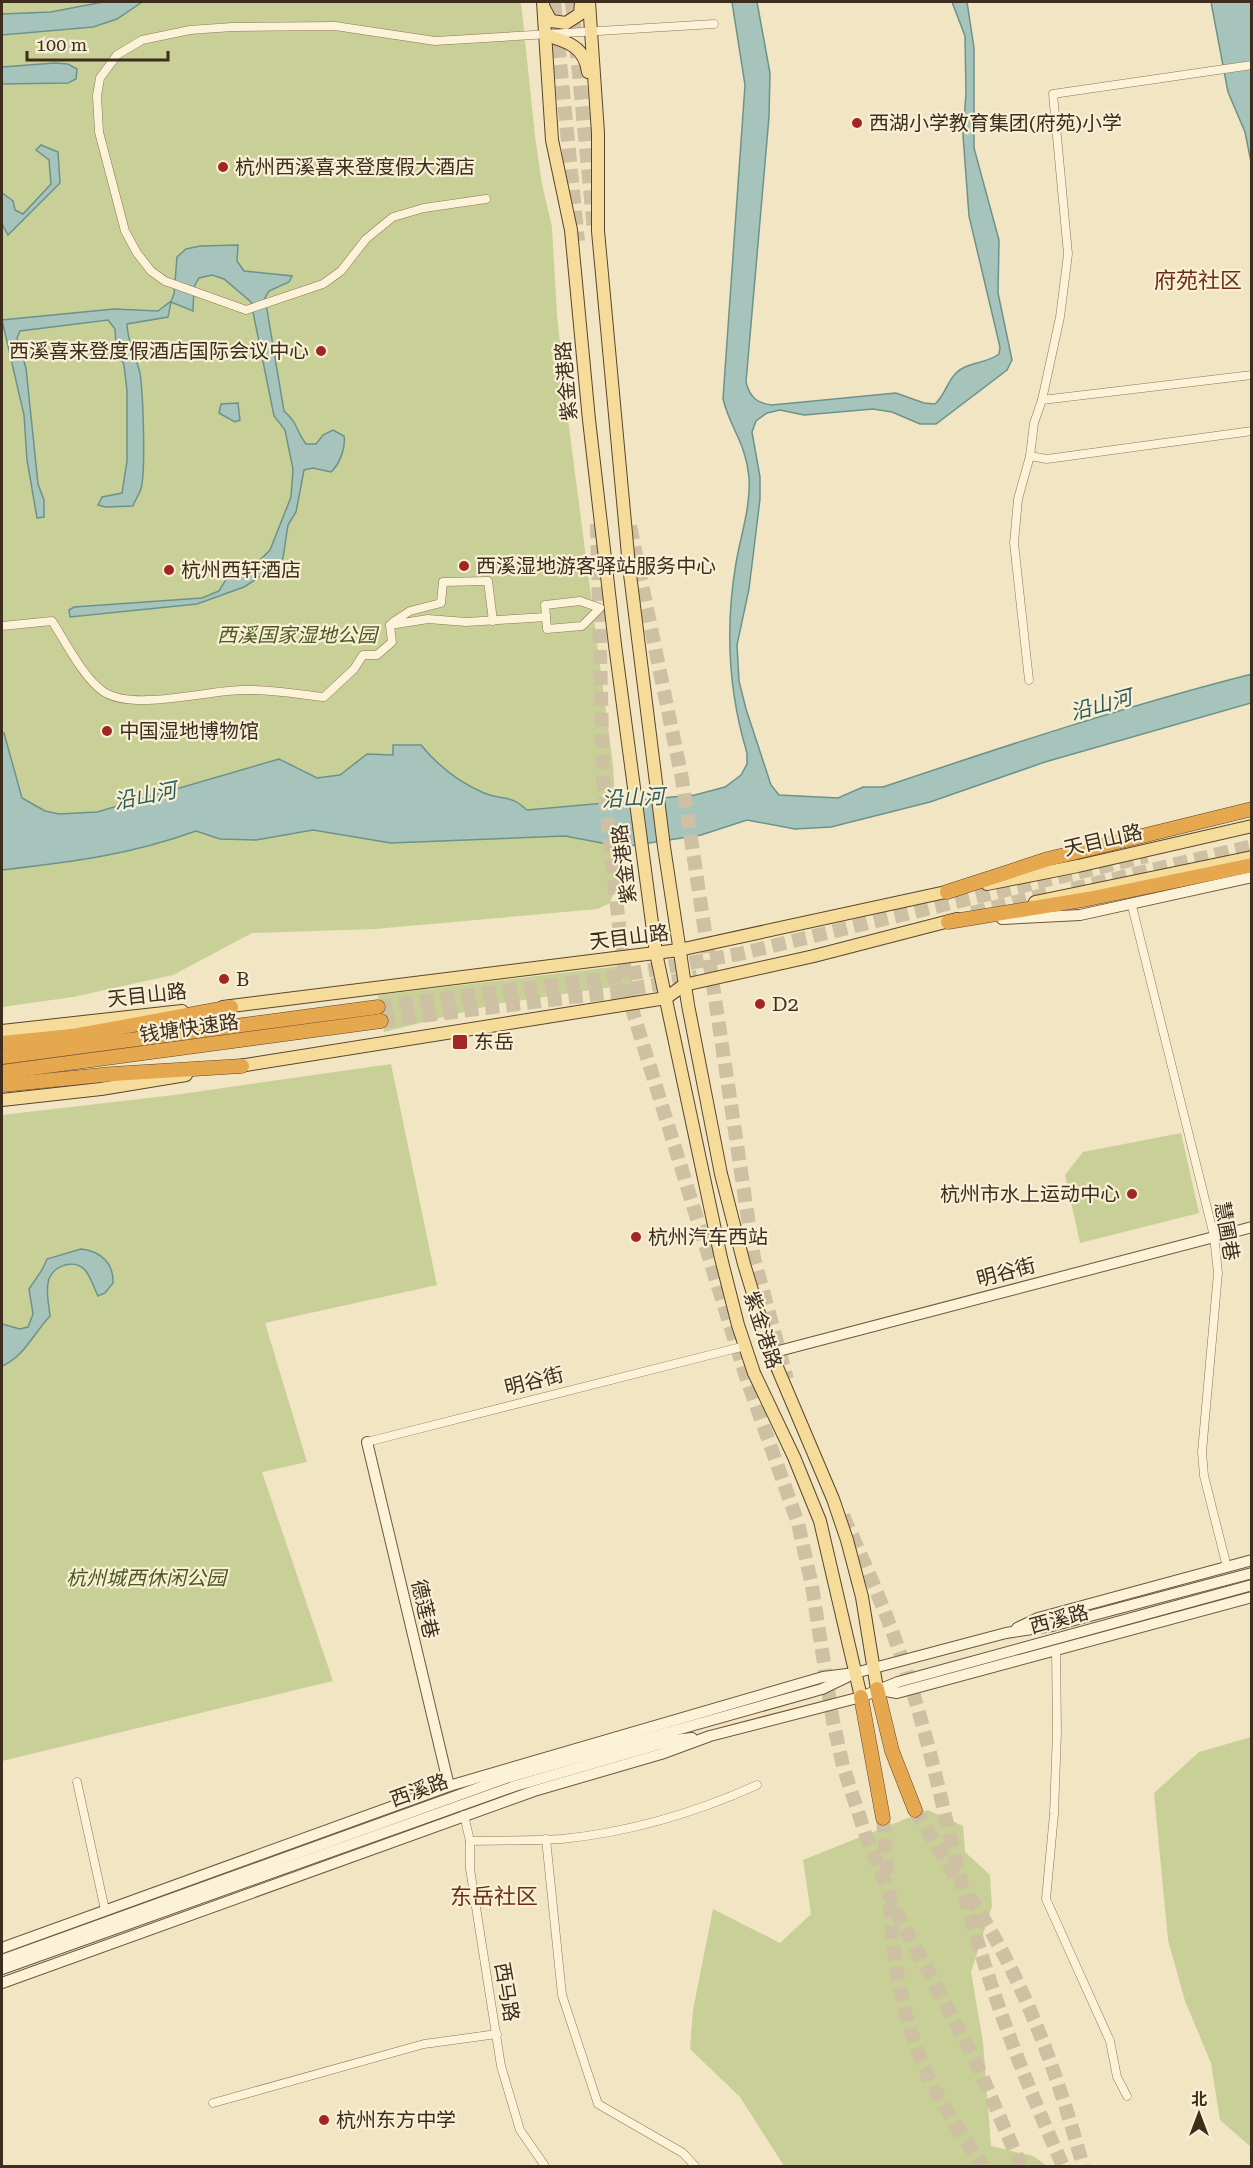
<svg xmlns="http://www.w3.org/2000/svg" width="1253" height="2168" viewBox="0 0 1253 2168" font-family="'Roboto Serif','Noto Sans SC',serif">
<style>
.green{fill:#c8d097}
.water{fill:#a6c4bc;stroke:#6c938b;stroke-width:1.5}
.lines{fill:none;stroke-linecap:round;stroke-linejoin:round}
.highway-tunnel{stroke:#cdc0a3;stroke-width:14;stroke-dasharray:14 7;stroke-linecap:butt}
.street-casing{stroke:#8d7659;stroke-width:9}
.secondary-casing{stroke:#6f573c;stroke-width:12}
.primary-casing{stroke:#5b442d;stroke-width:14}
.highway-casing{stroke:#5b442d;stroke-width:15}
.street{stroke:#fbf2d8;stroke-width:8}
.secondary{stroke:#fbf2d8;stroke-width:10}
.primary{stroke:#f6dc9a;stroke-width:12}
.highway{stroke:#e5a84f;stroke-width:14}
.poi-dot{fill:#a02724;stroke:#f8efd4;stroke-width:2}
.labels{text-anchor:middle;stroke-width:4.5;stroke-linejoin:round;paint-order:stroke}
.poi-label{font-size:20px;fill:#3c2d1e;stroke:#f8efd4;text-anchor:start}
.street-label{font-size:20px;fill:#3c2d1e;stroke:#f8efd4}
.park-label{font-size:20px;font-style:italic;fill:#4b5a23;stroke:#f8efd4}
.water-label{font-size:21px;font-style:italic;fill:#2c5d5b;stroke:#f8efd4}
.quarter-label{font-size:22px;fill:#6c2e1a;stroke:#f8efd4}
</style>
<rect width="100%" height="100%" fill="#f1e5c4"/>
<g class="green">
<polygon points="2,2 521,2 535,136 542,184 552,227 557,315 569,427 613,765 619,863 616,887 610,903 598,909 375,929 252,933 173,975 73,997 2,1007"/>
<polygon points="620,966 628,967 632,970 632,984 496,1004 384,1032 378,995"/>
<polygon points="391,1064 437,1285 265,1323 307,1462 262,1472 333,1681 2,1761 2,1115 174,1095"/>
<polygon points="1181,1133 1199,1213 1080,1243 1065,1175 1083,1152"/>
<polygon points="1251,1737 1252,1737 1251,2147 1220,2120 1211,2063 1185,2001 1168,1940 1154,1793 1199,1752"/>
<polygon points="928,1810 963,1826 965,1852 990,1875 992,1906 971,1972 983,2042 991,2146 1033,2156 1047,2166 784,2166 740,2097 690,2049 693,2010 713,1909 780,1943 811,1914 803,1860"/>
</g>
<g class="water">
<polygon points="103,2 142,2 117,19 93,27 2,35 2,14 51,12"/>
<path d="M 732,2 L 757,2 L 770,73 L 769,117 L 746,382 C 750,398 757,403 772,405 L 896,393 L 924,403 L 935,404 C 945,395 947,382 956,373 C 967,362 986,364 999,354 L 1000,347 L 969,216 L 963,135 L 966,93 L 965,36 L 952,2 L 967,2 L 974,48 L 974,148 L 999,240 L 998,293 L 1012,360 L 1007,370 L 936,424 L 920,424 L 892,412 L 873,409 L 804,415 L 780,410 L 767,413 L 756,421 L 752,432 L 760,477 L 760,499 L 749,589 L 737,645 L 739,681 L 746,709 L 771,785 L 779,795 L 838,798 L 863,787 L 883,787 C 1005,746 1126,706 1252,674 L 1251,703 L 1045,762 L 930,802 L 831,827 L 795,829 L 747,820 L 701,835 L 623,847 L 565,836 L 391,843 L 313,830 L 256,840 L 220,839 L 196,831 C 130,855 71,862 2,870 L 2,733 L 4,733 L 22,798 L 45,811 L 59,814 L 97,812 L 279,759 L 317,778 L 340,775 L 367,754 L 393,755 L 393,745 L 421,745 C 439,767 458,782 484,793 C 503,801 508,793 527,810 L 695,795 L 725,787 L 741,775 L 747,764 L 747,753 C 728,690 725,628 736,563 C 741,534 751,506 749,477 C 746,443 730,428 723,399 L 745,85 Z"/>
<polygon points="1211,2 1251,2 1251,162 1245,132 1228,92"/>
<polygon points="55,63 68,64 77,69 76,79 68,83 2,84 2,67"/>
<polygon points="41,145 58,152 60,183 8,235 2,224 2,193 13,201 15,210 23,214 51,184 49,160 36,150"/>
<path d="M 238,245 L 237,261 L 244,271 L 292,276 L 289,282 L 269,291 L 265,298 L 284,411 C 299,424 295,430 306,444 L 316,444 L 323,435 L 333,430 L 344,436 C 346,447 340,464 331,472 L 313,468 L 304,470 L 296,512 L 288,525 L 283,558 L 278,565 L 244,587 L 197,604 L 70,617 L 69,610 L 74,607 L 202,598 L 219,591 L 230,573 L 261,559 L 270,550 L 291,497 L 293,469 L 285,430 L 274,416 L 251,302 L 224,279 L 212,275 L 199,278 L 194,287 L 193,311 L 171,302 L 168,317 L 127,324 C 127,341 136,356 140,373 C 143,394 146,469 141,489 C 139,495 135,500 133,506 L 105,507 L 98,505 L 102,497 L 122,493 L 127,461 L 127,391 L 124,365 L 116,346 L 115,329 L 108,320 L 20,331 L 17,338 L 26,368 L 38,484 L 44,500 L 44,517 L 37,518 L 27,460 L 24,415 L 2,320 L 114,309 L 158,311 L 171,301 L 174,294 L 177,257 L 186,249 L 200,246 Z"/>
<polygon points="238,403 240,420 235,422 219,413 221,404"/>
<path d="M 81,1249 C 100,1251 114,1263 113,1283 L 105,1293 L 98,1296 C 94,1288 91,1277 85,1270 C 73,1258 51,1266 48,1283 C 46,1293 49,1306 50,1316 C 33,1334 24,1357 2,1366 L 2,1324 L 20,1329 L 28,1327 L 33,1314 L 29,1289 L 42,1270 L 47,1259 Z"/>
</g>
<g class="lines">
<g class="highway-tunnel">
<polyline points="554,2 578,241"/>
<polyline points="572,2 594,230"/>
<polyline points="597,524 603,779 623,961 633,1012 747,1380 798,1523 812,1586 833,1721 843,1766 865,1833 898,1915 975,2060 1021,2166"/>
<polyline points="630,526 682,779 754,1258 787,1379"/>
<polyline points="1072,889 1252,846"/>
<polyline points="972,913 1047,894"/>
<polyline points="378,1007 601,979 739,954 1147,856"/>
<polyline points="381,1021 614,992 697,977"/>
<path d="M 843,1516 C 874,1582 902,1650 921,1720 C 940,1786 952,1853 971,1919 C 995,2004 1027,2086 1063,2166"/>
<polyline points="915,1810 955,1875"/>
<polyline points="883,1818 888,1881"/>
<path d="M 969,1896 C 1024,1978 1057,2072 1083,2166"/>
<path d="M 890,1904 C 893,1957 901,2013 922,2062 C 937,2100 961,2133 983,2166"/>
</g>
<g class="street-casing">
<g id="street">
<polyline points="486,199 424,208 393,217 366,239 341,271 323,284 246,310 165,281 151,271 137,253 125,231 99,132 97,96 100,78 117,55 142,40 190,30 232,27 335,26 435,41 714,24"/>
<polyline points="1252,375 1042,400 1034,423 1030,456 1047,459 1252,431"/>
<polyline points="1042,400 1060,317 1068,254 1053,94 1252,65"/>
<polygon points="580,601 600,608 582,626 547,629 545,605"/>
<polyline points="393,622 410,611 441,603 443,582 488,581 493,621"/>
<path d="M 2,626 L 52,621 C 65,641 84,679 104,692 C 134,711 205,691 241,690 C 268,689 297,694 324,697 L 354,669 L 363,655 L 377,655 L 392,642 L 390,625 L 428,619 L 466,622 L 546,617"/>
<polyline points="1029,680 1014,543 1018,499 1030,456"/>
<polyline points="1132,906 1214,1236 1218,1273 1202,1452 1204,1476 1227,1567"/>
<polyline points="367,1442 745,1346"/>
<polyline points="1056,1650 1057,1731 1054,1814 1046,1899 1110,2041 1117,2077 1127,2096"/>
<polyline points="77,1782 105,1910"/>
<polyline points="464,1815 470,1841 470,1869 501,2066 520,2130 545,2166"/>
<polyline points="546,1839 562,1995 598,2104 683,2153 695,2166"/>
<path d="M 470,1841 C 501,1840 532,1841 562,1839 C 630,1832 695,1813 757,1785"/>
<polyline points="213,2103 424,2044 497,2034"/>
</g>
</g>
<g class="secondary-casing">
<g id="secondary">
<polyline points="1002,919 1080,915 1252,877"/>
<polyline points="771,1353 1252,1227"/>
<polyline points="367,1442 449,1786"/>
<polyline points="1017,1628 1038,1618 1252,1560"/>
<polyline points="880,1690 897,1693 1252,1597"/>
<polyline points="2,1948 449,1786 823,1677 855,1673 1006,1633 1052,1626 1252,1573"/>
<polyline points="2,1960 506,1778 822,1689 847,1677"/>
<polyline points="2,1969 515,1786 674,1740 692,1738"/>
<polyline points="2,1983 534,1791 661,1754 710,1736 861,1697 898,1682 1252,1585"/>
</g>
</g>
<g class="primary-casing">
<g id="primary">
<polyline points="543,2 552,140 571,230 589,420 615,645 656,953 721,1258 738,1325 754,1373 794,1457 820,1521 861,1697"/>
<polyline points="589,2 598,133 598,231 629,566 664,847 688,1005 721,1174 744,1264 771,1353 833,1499 847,1540 862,1597 877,1689"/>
<polyline points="544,8 551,21 566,23 580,14 581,2"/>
<path d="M 545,35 C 567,41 585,47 588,72"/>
<polyline points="987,884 1078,866 1252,826"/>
<polyline points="1035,902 1252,857"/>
<polyline points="223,1007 679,950 955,890"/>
<polyline points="2,1031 182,1011"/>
<polyline points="233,1067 666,998 684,985 814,956 957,919"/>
<polyline points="2,1100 101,1089 186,1075"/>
</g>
</g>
<g class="highway-casing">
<g id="highway">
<polyline points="947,892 1048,859 1252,809"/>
<polyline points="948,922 1088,899 1252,865"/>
<polyline points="2,1043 73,1036 231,1007"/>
<polyline points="2,1057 378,1007"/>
<polyline points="2,1072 381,1021"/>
<polyline points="2,1085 112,1074 242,1066"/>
<polyline points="877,1689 892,1751 915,1810"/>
<polyline points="861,1697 883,1818"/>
</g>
</g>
<use href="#street" class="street"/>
<use href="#secondary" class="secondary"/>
<use href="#primary" class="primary"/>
<use href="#highway" class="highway"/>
</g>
<g class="poi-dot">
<circle cx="857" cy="123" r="6"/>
<circle cx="223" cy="167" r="6"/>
<circle cx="321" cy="351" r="6"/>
<circle cx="464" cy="566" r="6"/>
<circle cx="169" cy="570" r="6"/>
<circle cx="107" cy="731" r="6"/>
<circle cx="224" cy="979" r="6"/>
<circle cx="760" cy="1004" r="6"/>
<rect x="452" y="1034" width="16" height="16" rx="3"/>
<circle cx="1132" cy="1194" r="6"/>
<circle cx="636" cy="1237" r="6"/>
<circle cx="324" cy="2120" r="6"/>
</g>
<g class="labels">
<g class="poi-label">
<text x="869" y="130">西湖小学教育集团(府苑)小学</text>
<text x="235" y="174">杭州西溪喜来登度假大酒店</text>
<text x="309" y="358" text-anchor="end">西溪喜来登度假酒店国际会议中心</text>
<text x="476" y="573">西溪湿地游客驿站服务中心</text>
<text x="181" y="577">杭州西轩酒店</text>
<text x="119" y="738">中国湿地博物馆</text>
<text x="236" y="986">B</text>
<text x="772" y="1011">D2</text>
<text x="474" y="1049">东岳</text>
<text x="1120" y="1201" text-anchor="end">杭州市水上运动中心</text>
<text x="648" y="1244">杭州汽车西站</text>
<text x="336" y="2127">杭州东方中学</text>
</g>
<g class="street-label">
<text transform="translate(566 381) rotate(-95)" y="7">紫金港路</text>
<text transform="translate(1103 840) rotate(-13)" y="7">天目山路</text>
<text transform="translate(624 864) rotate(-97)" y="7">紫金港路</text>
<text transform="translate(629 937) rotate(-7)" y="7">天目山路</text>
<text transform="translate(147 995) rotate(-6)" y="7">天目山路</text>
<text transform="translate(189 1028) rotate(-8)" y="7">钱塘快速路</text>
<text transform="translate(1227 1231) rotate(80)" y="7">慧圃巷</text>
<text transform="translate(1006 1272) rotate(-15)" y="7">明谷街</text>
<text transform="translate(763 1330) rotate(72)" y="7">紫金港路</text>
<text transform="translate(534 1381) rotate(-14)" y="7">明谷街</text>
<text transform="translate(425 1609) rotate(77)" y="7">德莲巷</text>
<text transform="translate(1059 1619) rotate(-15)" y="7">西溪路</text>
<text transform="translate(419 1790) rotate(-20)" y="7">西溪路</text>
<text transform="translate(507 1992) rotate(80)" y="7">西马路</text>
</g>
<g class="park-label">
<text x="297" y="642">西溪国家湿地公园</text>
<text x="146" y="1585">杭州城西休闲公园</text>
</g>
<g class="water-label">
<text transform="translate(1101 705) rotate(-15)" y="7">沿山河</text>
<text transform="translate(145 796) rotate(-11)" y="7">沿山河</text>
<text transform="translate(633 798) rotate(-3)" y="7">沿山河</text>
</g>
<g class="quarter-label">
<text x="1198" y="288">府苑社区</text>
<text x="494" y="1904">东岳社区</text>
</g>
</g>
<rect width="1253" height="2168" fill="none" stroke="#3c2d1e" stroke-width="6"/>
<g transform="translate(1199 2114)" stroke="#f8efd4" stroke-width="4.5" paint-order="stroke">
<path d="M0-4.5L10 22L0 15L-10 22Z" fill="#3c2d1e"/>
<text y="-9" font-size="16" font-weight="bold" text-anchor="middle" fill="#3c2d1e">北</text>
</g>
<path d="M27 51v9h141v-9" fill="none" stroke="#3c2d1e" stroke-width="3"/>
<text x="36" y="51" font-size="18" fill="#3c2d1e" stroke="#f8efd4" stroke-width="4.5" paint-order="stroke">100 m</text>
</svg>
